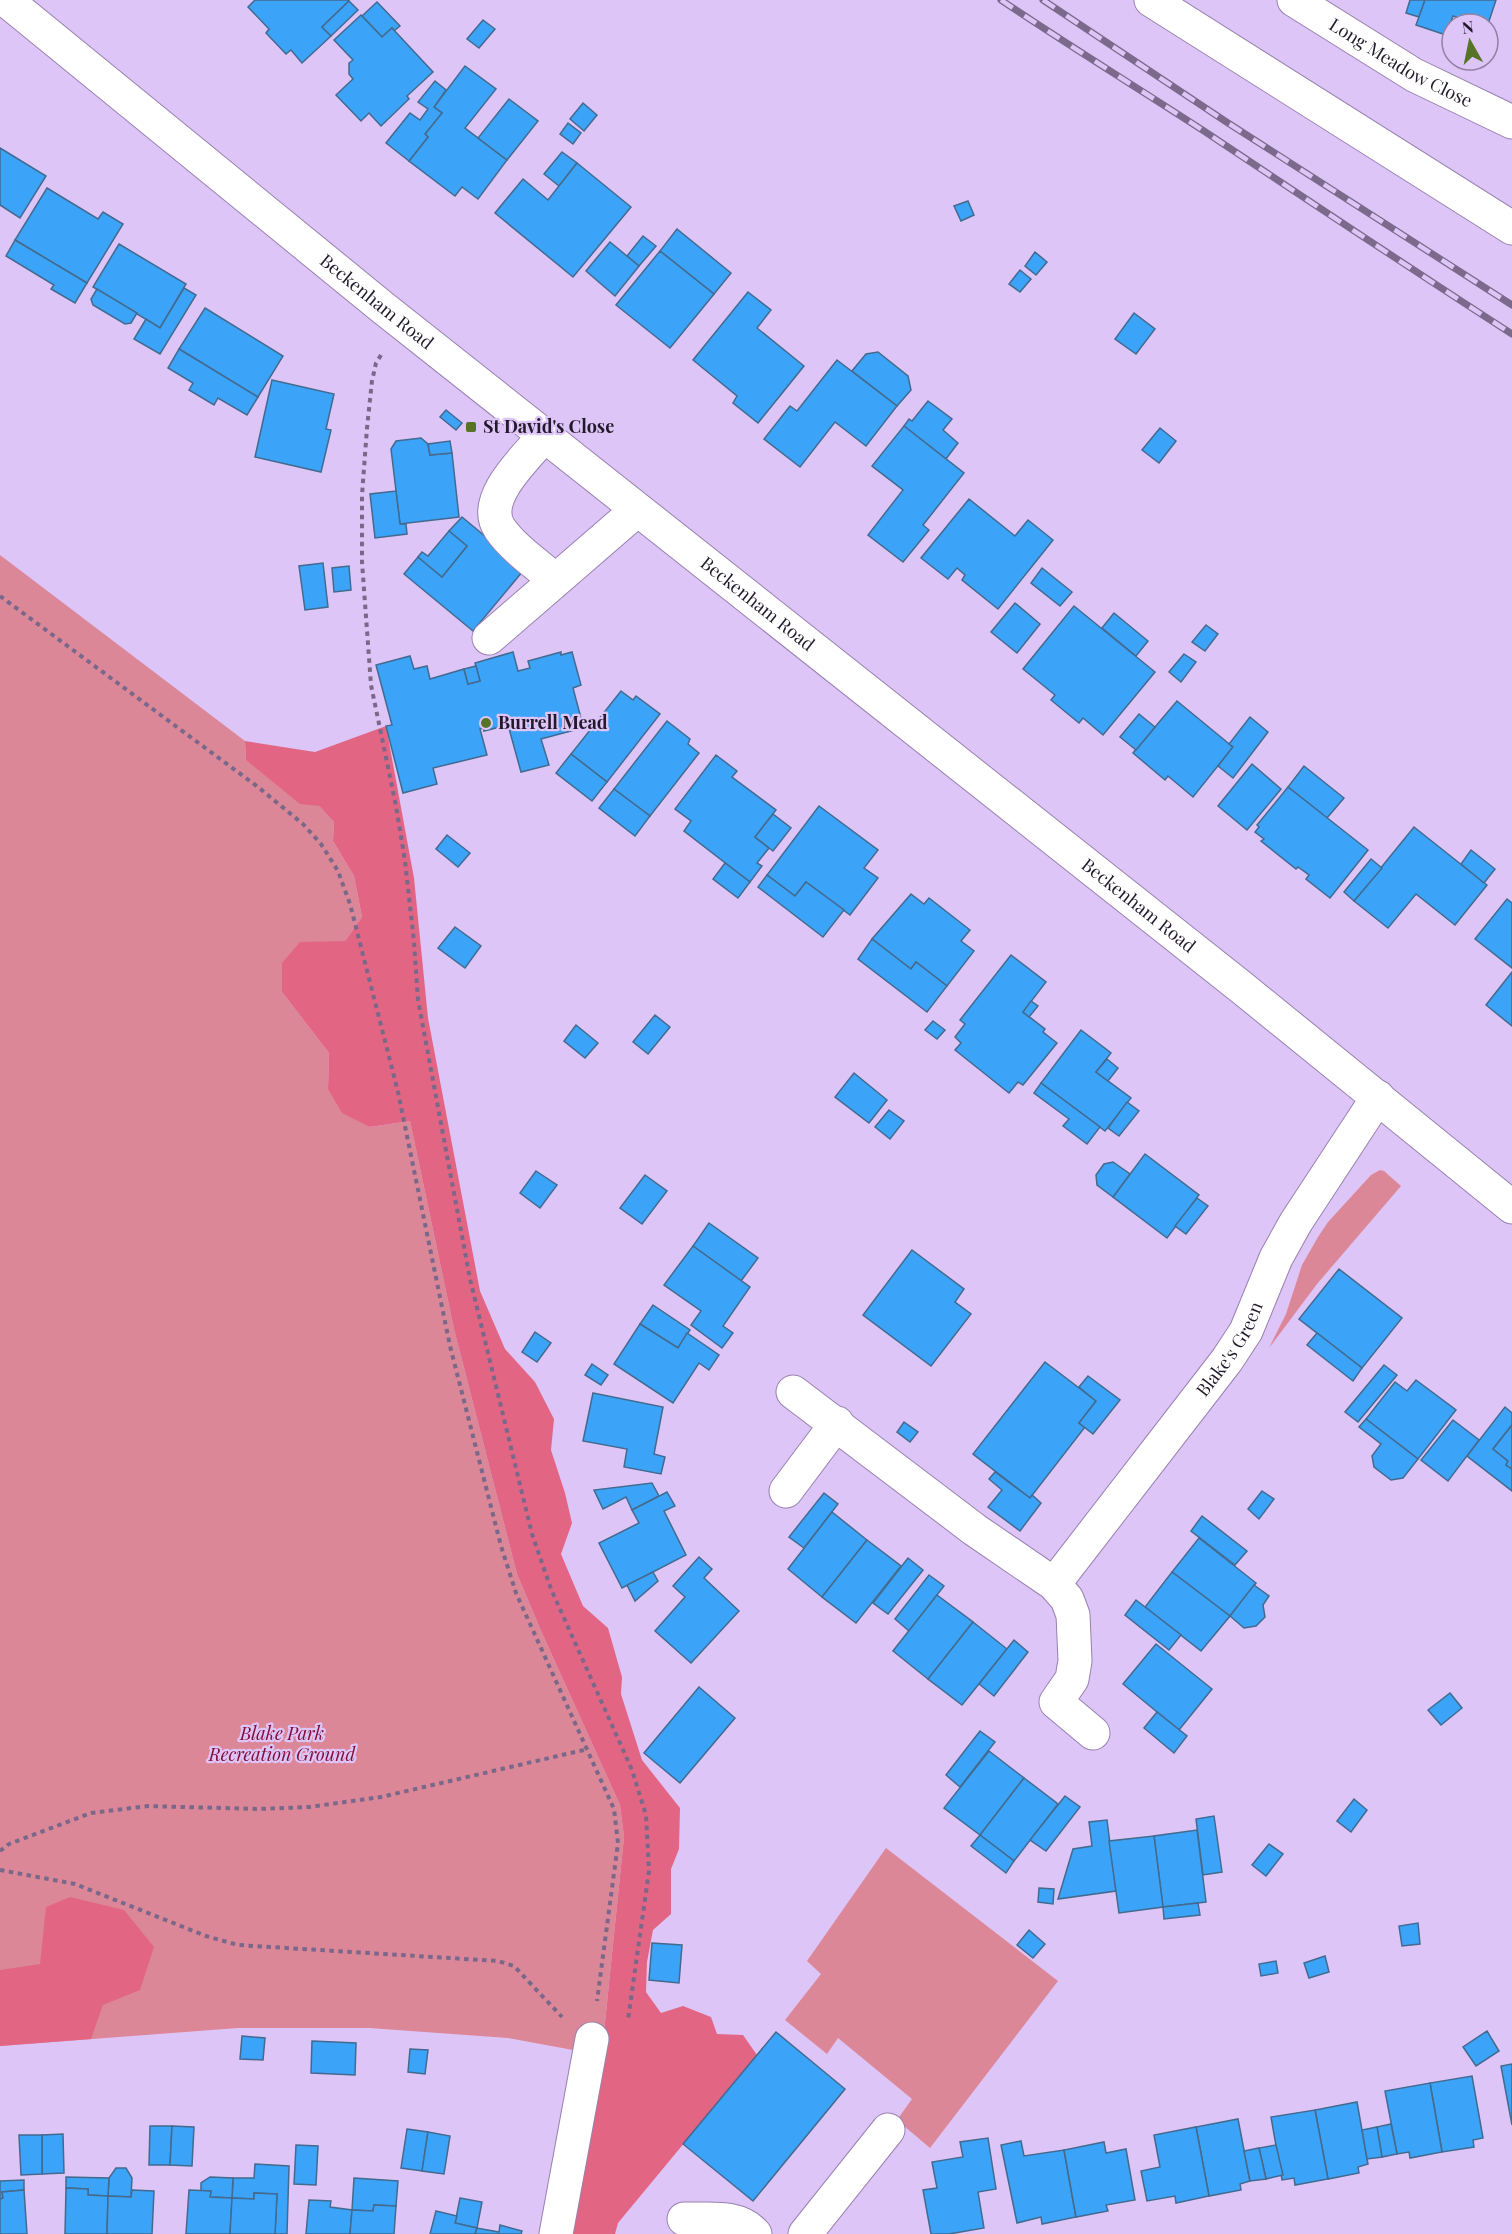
<svg xmlns="http://www.w3.org/2000/svg" width="1512" height="2234" viewBox="0 0 1512 2234" font-family="'Playfair Display',serif">
<style>
.green{fill:#dc8798}
.forest{fill:#e26684}
.building{fill:#3ba3f8;stroke:#436a8f;stroke-width:1.5}
.lines{fill:none;stroke-linecap:round;stroke-linejoin:round}
.minor-casing{stroke:#9881af;stroke-width:35}
.major-casing{stroke:#9881af;stroke-width:35}
.path{stroke:#796889;stroke-width:4;stroke-dasharray:4.5 4.5;stroke-linecap:butt}
.minor{stroke:#fff;stroke-width:33}
.major{stroke:#fff;stroke-width:33}
.rail-casing{stroke:#7b6a8b;stroke-width:7}
.rail{stroke:#dec5f7;stroke-width:4.5;stroke-dasharray:14;stroke-linecap:butt}
.poi-dot{fill:#567327;stroke:#dec5f7;stroke-width:2}
.labels{text-anchor:middle;stroke-width:4.5;stroke-linejoin:round;paint-order:stroke}
.street-label{font-size:18px;fill:#23192b;stroke:#dec5f7}
.poi-label{font-size:18px;font-weight:bold;fill:#23192b;stroke:#dec5f7;text-anchor:start}
.park-label{font-size:18px;font-style:italic;fill:#820e38;stroke:#dec5f7}
</style>
<rect width="100%" height="100%" fill="#dec5f7"/>
<g class="green">
<polygon points="0,555 245,741 246,760 319,806 334,822 333,841 354,876 362,917 345,941 282,992 329,1053 328,1089 370,1127 410,1121 454,1329 517,1574 542,1633 620,1805 624,1837 602,2052 573,2050 508,2038 369,2028 238,2028 0,2046"/>
<polygon points="1380,1170 1384,1171 1401,1186 1317,1284 1269,1348 1286,1314 1302,1265 1318,1237 1328,1222 1371,1175"/>
<polygon points="886,1848 1058,1981 930,2148 897,2120 912,2099 838,2038 827,2054 785,2020 821,1974 807,1961"/>
</g>
<g class="forest">
<polygon points="386,726 414,878 428,1018 480,1291 505,1349 535,1382 554,1419 551,1450 565,1493 572,1523 561,1554 583,1606 608,1628 622,1677 621,1694 642,1760 680,1808 679,1849 671,1869 671,1914 653,1930 647,1962 646,1992 661,2013 683,2006 711,2017 717,2034 743,2035 757,2055 618,2223 615,2234 572,2234 602,2052 624,1837 620,1805 542,1633 517,1574 454,1329 410,1121 370,1127 342,1113 328,1089 329,1053 282,992 282,963 300,942 345,941 362,917 354,876 333,841 334,822 319,806 300,804 246,760 245,741 315,752"/>
<polygon points="70,1897 124,1910 154,1947 140,1990 103,2005 91,2039 0,2046 0,1970 40,1964 46,1907"/>
</g>
<g class="building">
<polygon points="255,0 348,0 349,1 322,27 331,36 302,63 291,50 286,54 266,33 269,29 248,7"/>
<polygon points="1410,0 1425,0 1419,17 1406,13"/>
<polygon points="1425,0 1496,0 1488,24 1479,24 1453,16 1446,35 1416,25"/>
<polygon points="349,1 358,10 331,36 322,27"/>
<polygon points="377,2 400,26 394,31 392,28 382,37 362,16"/>
<polygon points="361,15 382,37 392,28 433,72 407,96 409,99 381,126 369,113 361,121 336,95 353,79 349,74 349,63 353,60 334,40"/>
<polygon points="483,20 495,29 479,48 467,39"/>
<polygon points="465,66 496,89 465,128 507,160 478,199 462,187 455,196 409,161 428,137 425,134 442,113 434,107"/>
<polygon points="435,81 446,90 434,107 442,113 425,134 428,137 409,161 386,143 410,113 420,120 428,109 418,102"/>
<polygon points="509,99 538,121 507,160 478,138"/>
<polygon points="583,103 597,115 584,131 570,119"/>
<polygon points="568,123 581,133 573,144 560,134"/>
<polygon points="0,148 46,176 20,218 0,205"/>
<polygon points="562,152 577,163 559,186 544,174"/>
<polygon points="577,163 631,207 573,277 495,213 523,179 548,200"/>
<polygon points="47,188 98,219 103,212 123,224 87,283 15,240"/>
<polygon points="968,201 974,215 961,221 954,206"/>
<polygon points="677,229 731,273 714,294 660,251"/>
<polygon points="643,236 656,246 639,266 627,256"/>
<polygon points="15,240 87,283 75,303 51,289 54,285 6,256"/>
<polygon points="610,242 639,266 615,296 586,271"/>
<polygon points="119,244 186,284 160,328 93,287"/>
<polygon points="660,251 714,294 670,348 616,305"/>
<polygon points="1035,252 1047,262 1036,275 1025,266"/>
<polygon points="1020,270 1031,279 1020,292 1009,284"/>
<polygon points="184,288 196,295 160,354 134,339 146,319 160,328"/>
<polygon points="97,289 137,313 131,323 125,324 93,305 91,299"/>
<polygon points="748,292 771,310 757,328 804,366 758,423 733,403 737,396 693,360"/>
<polygon points="205,308 283,356 258,397 179,349"/>
<polygon points="1134,313 1155,329 1136,354 1115,339"/>
<polygon points="179,349 258,397 247,415 218,398 214,405 189,390 193,383 168,368"/>
<polygon points="878,352 908,376 911,390 897,406 852,371 866,354"/>
<polygon points="837,360 897,406 866,446 835,422 800,467 764,439 790,406 797,411"/>
<polygon points="272,380 334,394 326,429 331,430 321,472 255,457"/>
<polygon points="928,401 952,419 943,430 958,443 946,459 904,426 909,419 912,421"/>
<polygon points="446,410 462,423 456,430 440,417"/>
<polygon points="904,426 964,473 923,525 929,530 903,562 868,535 903,490 872,466"/>
<polygon points="1160,428 1176,441 1159,463 1142,450"/>
<polygon points="421,438 428,444 430,455 452,453 459,517 400,524 391,449 396,441"/>
<polygon points="450,441 452,453 430,455 428,444"/>
<polygon points="396,491 400,524 406,524 407,534 375,538 370,494"/>
<polygon points="969,499 1015,536 1028,520 1053,540 998,609 962,580 965,575 957,568 948,579 921,558"/>
<polygon points="462,517 498,547 528,565 473,631 404,574 418,557 442,577 467,546 449,531"/>
<polygon points="449,531 467,546 442,577 418,557 422,552 428,556"/>
<polygon points="323,563 328,607 305,610 299,566"/>
<polygon points="349,566 351,590 334,592 332,568"/>
<polygon points="1042,568 1072,592 1060,606 1031,583"/>
<polygon points="1015,603 1040,624 1017,653 991,632"/>
<polygon points="1074,606 1155,672 1103,735 1083,718 1079,723 1051,700 1055,695 1023,669"/>
<polygon points="1114,613 1148,641 1136,656 1102,628"/>
<polygon points="1206,625 1218,634 1205,651 1192,642"/>
<polygon points="513,652 518,671 530,668 528,661 561,652 561,655 572,652 581,685 573,688 582,722 578,729 541,739 549,765 521,772 508,725 484,731 483,728 480,729 487,755 433,768 437,784 403,793 386,726 392,725 376,665 410,656 414,669 427,666 430,679 464,669 468,684 480,681 475,663"/>
<polygon points="1184,654 1196,662 1181,682 1169,672"/>
<polygon points="476,666 480,681 468,684 464,669"/>
<polygon points="621,691 633,700 636,696 660,714 607,782 571,754"/>
<polygon points="1177,701 1233,747 1193,797 1168,776 1165,780 1133,753"/>
<polygon points="1139,714 1155,727 1136,750 1120,737"/>
<polygon points="1250,717 1268,732 1233,778 1218,766 1233,747 1229,744"/>
<polygon points="667,721 690,739 688,744 699,753 650,816 614,789"/>
<polygon points="571,754 607,782 592,801 556,773"/>
<polygon points="716,755 737,771 732,777 776,810 755,837 769,848 757,863 762,866 750,882 684,831 691,821 675,809"/>
<polygon points="1252,764 1281,789 1247,830 1218,806"/>
<polygon points="1304,766 1344,798 1327,818 1288,787"/>
<polygon points="1288,787 1368,850 1330,898 1306,879 1309,875 1298,867 1296,869 1261,841 1264,839 1255,832 1259,827 1257,825"/>
<polygon points="614,789 650,816 635,836 599,808"/>
<polygon points="819,806 878,850 864,868 878,878 850,915 806,882 795,896 767,875"/>
<polygon points="773,814 791,828 773,851 755,837"/>
<polygon points="1414,827 1487,885 1455,925 1416,894 1388,928 1354,901"/>
<polygon points="447,835 470,853 458,867 436,849"/>
<polygon points="1471,850 1495,869 1484,883 1461,864"/>
<polygon points="1371,859 1382,868 1354,901 1344,892"/>
<polygon points="725,863 750,882 738,898 713,879"/>
<polygon points="767,875 795,896 806,882 844,910 823,937 758,887"/>
<polygon points="911,894 924,904 929,898 970,930 961,941 974,951 947,986 916,962 911,969 872,939"/>
<polygon points="1507,899 1512,903 1512,968 1475,939"/>
<polygon points="455,927 481,946 465,968 438,948"/>
<polygon points="872,939 911,969 916,962 947,986 927,1012 858,959"/>
<polygon points="1011,955 1046,982 1023,1012 1045,1029 1043,1032 1057,1043 1023,1085 1018,1082 1009,1093 955,1050 961,1043 955,1037 965,1024 960,1020"/>
<polygon points="1512,972 1512,1026 1486,1005"/>
<polygon points="1031,1001 1038,1006 1029,1017 1023,1012"/>
<polygon points="655,1015 670,1027 648,1054 633,1042"/>
<polygon points="933,1021 945,1030 937,1039 925,1030"/>
<polygon points="576,1025 598,1043 585,1058 564,1041"/>
<polygon points="1081,1030 1111,1053 1096,1072 1131,1098 1105,1131 1041,1083"/>
<polygon points="1107,1059 1118,1068 1108,1081 1096,1072"/>
<polygon points="854,1073 887,1100 869,1123 835,1097"/>
<polygon points="1041,1083 1100,1127 1087,1144 1063,1126 1069,1119 1034,1093"/>
<polygon points="1127,1102 1139,1111 1119,1136 1108,1128"/>
<polygon points="889,1110 904,1121 890,1139 875,1127"/>
<polygon points="1145,1154 1199,1195 1167,1238 1113,1197"/>
<polygon points="1113,1162 1130,1174 1113,1197 1097,1185 1096,1175 1104,1164"/>
<polygon points="536,1171 557,1185 540,1208 520,1193"/>
<polygon points="645,1175 667,1191 642,1224 620,1208"/>
<polygon points="1197,1198 1208,1206 1186,1234 1175,1226"/>
<polygon points="709,1223 758,1258 741,1281 693,1246"/>
<polygon points="693,1246 750,1287 723,1326 733,1333 722,1348 691,1325 701,1311 664,1285"/>
<polygon points="912,1250 964,1289 955,1302 971,1314 931,1366 863,1315"/>
<polygon points="1339,1269 1402,1318 1362,1368 1299,1319"/>
<polygon points="653,1305 690,1330 678,1348 640,1324"/>
<polygon points="640,1324 678,1348 687,1333 719,1355 709,1370 699,1363 673,1403 614,1364"/>
<polygon points="535,1332 551,1343 537,1362 522,1352"/>
<polygon points="1317,1333 1362,1368 1353,1381 1307,1345"/>
<polygon points="1045,1362 1096,1401 1079,1423 1085,1427 1030,1498 973,1454"/>
<polygon points="592,1364 608,1375 601,1385 585,1375"/>
<polygon points="1384,1365 1397,1375 1358,1422 1345,1412"/>
<polygon points="1088,1376 1120,1400 1093,1434 1079,1423 1096,1401 1079,1387"/>
<polygon points="1416,1380 1456,1410 1418,1459 1366,1419 1395,1382 1407,1391"/>
<polygon points="593,1393 663,1407 654,1454 665,1457 661,1474 624,1467 627,1449 583,1441"/>
<polygon points="1505,1407 1512,1413 1512,1425 1493,1449 1508,1461 1506,1465 1512,1469 1512,1491 1467,1456"/>
<polygon points="1366,1419 1418,1459 1403,1478 1391,1480 1374,1467 1372,1456 1381,1444 1359,1427"/>
<polygon points="1453,1420 1479,1440 1448,1481 1421,1460"/>
<polygon points="904,1422 918,1432 910,1442 897,1432"/>
<polygon points="1512,1425 1512,1469 1506,1465 1508,1461 1493,1449"/>
<polygon points="995,1472 1030,1498 1032,1495 1041,1503 1020,1531 988,1507 1002,1490 989,1479"/>
<polygon points="652,1483 659,1496 632,1510 626,1497 603,1509 594,1490"/>
<polygon points="1262,1491 1274,1499 1259,1519 1248,1509"/>
<polygon points="667,1492 675,1506 664,1511 686,1555 622,1588 599,1543 639,1523 632,1510"/>
<polygon points="824,1493 838,1504 804,1548 789,1537"/>
<polygon points="832,1512 867,1540 822,1597 788,1569"/>
<polygon points="1202,1516 1247,1551 1235,1565 1191,1531"/>
<polygon points="1199,1538 1256,1583 1230,1616 1172,1572"/>
<polygon points="867,1540 901,1566 856,1623 822,1597"/>
<polygon points="699,1557 712,1569 704,1578 739,1611 691,1663 655,1631 685,1597 673,1586"/>
<polygon points="908,1558 923,1570 888,1614 873,1603"/>
<polygon points="653,1572 658,1581 635,1601 627,1585"/>
<polygon points="1172,1572 1230,1616 1201,1651 1145,1607"/>
<polygon points="929,1575 944,1586 909,1631 895,1619"/>
<polygon points="1254,1585 1269,1596 1263,1605 1265,1617 1256,1626 1244,1628 1230,1616"/>
<polygon points="937,1595 973,1622 928,1679 893,1651"/>
<polygon points="1136,1600 1181,1635 1169,1650 1125,1615"/>
<polygon points="973,1622 1007,1649 962,1705 928,1679"/>
<polygon points="1014,1640 1028,1652 994,1696 979,1684"/>
<polygon points="1156,1644 1212,1689 1179,1730 1123,1684"/>
<polygon points="699,1687 735,1718 680,1783 644,1753"/>
<polygon points="1450,1693 1462,1708 1441,1725 1428,1710"/>
<polygon points="1157,1712 1187,1736 1174,1753 1144,1728"/>
<polygon points="980,1731 995,1742 960,1787 946,1775"/>
<polygon points="989,1751 1024,1778 980,1835 944,1808"/>
<polygon points="1024,1778 1058,1804 1014,1861 980,1835"/>
<polygon points="1065,1796 1080,1807 1046,1851 1030,1840"/>
<polygon points="1354,1799 1367,1810 1351,1832 1337,1821"/>
<polygon points="1214,1816 1222,1872 1203,1875 1196,1819"/>
<polygon points="1107,1820 1116,1891 1058,1899 1073,1849 1092,1846 1089,1822"/>
<polygon points="1197,1830 1206,1902 1163,1907 1154,1836"/>
<polygon points="980,1835 1014,1861 1006,1873 971,1846"/>
<polygon points="1154,1836 1163,1907 1119,1913 1109,1841"/>
<polygon points="1269,1844 1283,1854 1266,1876 1252,1865"/>
<polygon points="1039,1888 1054,1889 1053,1904 1038,1902"/>
<polygon points="1198,1903 1200,1915 1164,1919 1163,1907"/>
<polygon points="1418,1923 1420,1944 1402,1946 1399,1926"/>
<polygon points="1029,1930 1045,1944 1033,1958 1017,1945"/>
<polygon points="652,1943 682,1945 679,1983 649,1980"/>
<polygon points="1325,1956 1329,1972 1309,1978 1304,1963"/>
<polygon points="1276,1961 1278,1973 1261,1976 1259,1964"/>
<polygon points="1487,2031 1499,2051 1476,2066 1463,2047"/>
<polygon points="776,2032 845,2089 753,2201 683,2144"/>
<polygon points="242,2036 265,2038 263,2060 240,2059"/>
<polygon points="312,2041 356,2043 355,2075 311,2073"/>
<polygon points="410,2049 428,2050 425,2074 408,2072"/>
<polygon points="1512,2064 1512,2125 1501,2066"/>
<polygon points="1472,2076 1483,2138 1473,2140 1474,2147 1442,2152 1430,2083"/>
<polygon points="1430,2083 1442,2152 1410,2158 1409,2152 1397,2154 1385,2091"/>
<polygon points="1357,2102 1368,2164 1358,2167 1359,2173 1328,2179 1315,2110"/>
<polygon points="1315,2110 1328,2179 1295,2185 1294,2178 1282,2180 1271,2117"/>
<polygon points="1238,2119 1250,2181 1240,2184 1241,2190 1209,2196 1196,2127"/>
<polygon points="1391,2124 1397,2154 1382,2157 1377,2127"/>
<polygon points="150,2126 172,2126 170,2165 149,2165"/>
<polygon points="172,2126 194,2127 192,2166 170,2165"/>
<polygon points="1196,2127 1209,2196 1176,2203 1175,2196 1147,2201 1141,2171 1160,2167 1154,2135"/>
<polygon points="1377,2127 1382,2157 1367,2159 1362,2130"/>
<polygon points="407,2129 428,2132 422,2171 401,2168"/>
<polygon points="428,2132 450,2136 444,2174 422,2171"/>
<polygon points="63,2134 64,2173 42,2174 42,2135"/>
<polygon points="19,2135 42,2135 42,2174 21,2175"/>
<polygon points="988,2138 996,2189 978,2192 984,2228 949,2234 931,2234 923,2190 937,2188 932,2162 963,2157 960,2142"/>
<polygon points="1021,2141 1024,2156 1064,2150 1076,2217 1042,2224 1041,2217 1017,2223 1001,2145"/>
<polygon points="1104,2142 1106,2153 1126,2149 1135,2200 1106,2205 1108,2211 1076,2217 1064,2150"/>
<polygon points="296,2145 318,2146 316,2185 294,2184"/>
<polygon points="1276,2145 1283,2175 1266,2179 1259,2148"/>
<polygon points="1259,2148 1266,2179 1250,2181 1244,2151"/>
<polygon points="255,2164 289,2166 287,2234 275,2234 277,2194 254,2193 254,2199 232,2198 233,2178 254,2178"/>
<polygon points="116,2168 126,2168 132,2178 131,2197 108,2196 109,2178"/>
<polygon points="66,2177 109,2178 108,2196 88,2195 88,2189 66,2188"/>
<polygon points="210,2177 233,2178 232,2198 210,2197 211,2191 201,2191 201,2183"/>
<polygon points="354,2178 398,2181 396,2206 374,2205 373,2211 352,2210"/>
<polygon points="24,2180 24,2190 2,2192 3,2198 0,2199 0,2181"/>
<polygon points="66,2188 88,2189 88,2195 108,2196 107,2234 65,2234"/>
<polygon points="24,2190 27,2234 0,2234 0,2199 3,2198 2,2192"/>
<polygon points="132,2190 154,2191 152,2234 107,2234 108,2196 131,2197"/>
<polygon points="189,2190 211,2191 210,2197 232,2198 230,2234 186,2234"/>
<polygon points="254,2193 277,2194 275,2234 230,2234 232,2198 254,2199"/>
<polygon points="460,2198 482,2202 477,2228 455,2223"/>
<polygon points="309,2200 331,2201 330,2207 352,2210 350,2234 306,2234"/>
<polygon points="374,2205 396,2206 394,2234 350,2234 352,2210 373,2211"/>
<polygon points="436,2211 457,2216 455,2223 477,2228 475,2234 430,2234"/>
<polygon points="500,2225 522,2231 521,2234 475,2234 477,2228 499,2232"/>
</g>
<g class="lines">
<g class="minor-casing">
<g id="minor">
<polyline points="1151,0 1512,228"/>
<path id="s1" d="M 1294,0 L 1414,75 L 1512,122"/>
<path d="M 545,435 C 527,457 479,499 500,529 C 514,549 537,564 555,580"/>
<polyline points="489,638 637,510"/>
<path id="s2" d="M 793,1392 L 975,1530 L 1054,1584 L 1227,1360 L 1246,1331 L 1276,1258 L 1296,1222 L 1378,1097"/>
<polyline points="786,1491 837,1423"/>
<polyline points="1054,1584 1067,1599 1073,1615 1075,1661 1072,1679 1056,1702 1093,1733"/>
<path d="M 684,2219 C 708,2220 738,2214 755,2234"/>
<polyline points="556,2234 592,2039"/>
<polyline points="805,2234 888,2130"/>
</g>
</g>
<g class="major-casing">
<g id="major">
<path id="s3" d="M 6,0 L 382,307 L 1241,987 L 1512,1207"/>
</g>
</g>
<g class="path">
<polyline points="381,355 376,363 372,381 367,428 362,495 362,562 371,685 396,806 405,861 414,942 418,1000 470,1279 532,1534 551,1589 632,1770 646,1815 649,1871 628,2020"/>
<polyline points="0,596 258,787 303,824 321,844 338,871 350,904 398,1092 450,1346 501,1546 516,1593 614,1809 618,1843 597,2001"/>
<polyline points="0,1851 9,1844 91,1813 148,1806 258,1809 309,1807 381,1797 588,1749"/>
<polyline points="0,1870 75,1884 206,1936 238,1945 498,1961 514,1966 562,2017"/>
</g>
<use href="#minor" class="minor"/>
<use href="#major" class="major"/>
<g class="rail-casing">
<g id="rail">
<path d="M 1001,0 C 1068,45 1136,87 1204,131 C 1306,199 1408,267 1512,334"/>
<polyline points="1043,0 1228,123 1512,305"/>
</g>
</g>
<use href="#rail" class="rail"/>
</g>
<g class="poi-dot">
<rect x="465" y="421" width="12" height="12" rx="3"/>
<circle cx="486" cy="723" r="6"/>
</g>
<g class="labels">
<g class="street-label">
<text dy="6" stroke="none"><textPath href="#s1" startOffset="124">Long Meadow Close</textPath></text>
<text dy="6" stroke="none"><textPath href="#s3" startOffset="478">Beckenham Road</textPath></text>
<text dy="6" stroke="none"><textPath href="#s3" startOffset="964">Beckenham Road</textPath></text>
<text dy="6" stroke="none"><textPath href="#s3" startOffset="1450">Beckenham Road</textPath></text>
<text dy="6" stroke="none"><textPath href="#s2" startOffset="618">Blake's Green</textPath></text>
</g>
<g class="poi-label">
<text x="483" y="433">St David's Close</text>
<text x="498" y="729">Burrell Mead</text>
</g>
<g class="park-label">
<text x="282" y="1740">Blake Park<tspan x="282" dy="21">Recreation Ground</tspan></text>
</g>
</g>
<g transform="translate(1470 42) rotate(351)"><circle r="28" fill="#dec5f7" stroke="#9380a5" stroke-width="1.5"/>
<path d="M0-4.5L10 22L0 15L-10 22Z" fill="#567327"/>
<text y="-9" font-size="16" font-weight="bold" text-anchor="middle" fill="#23192b">N</text>
</g>
</svg>
